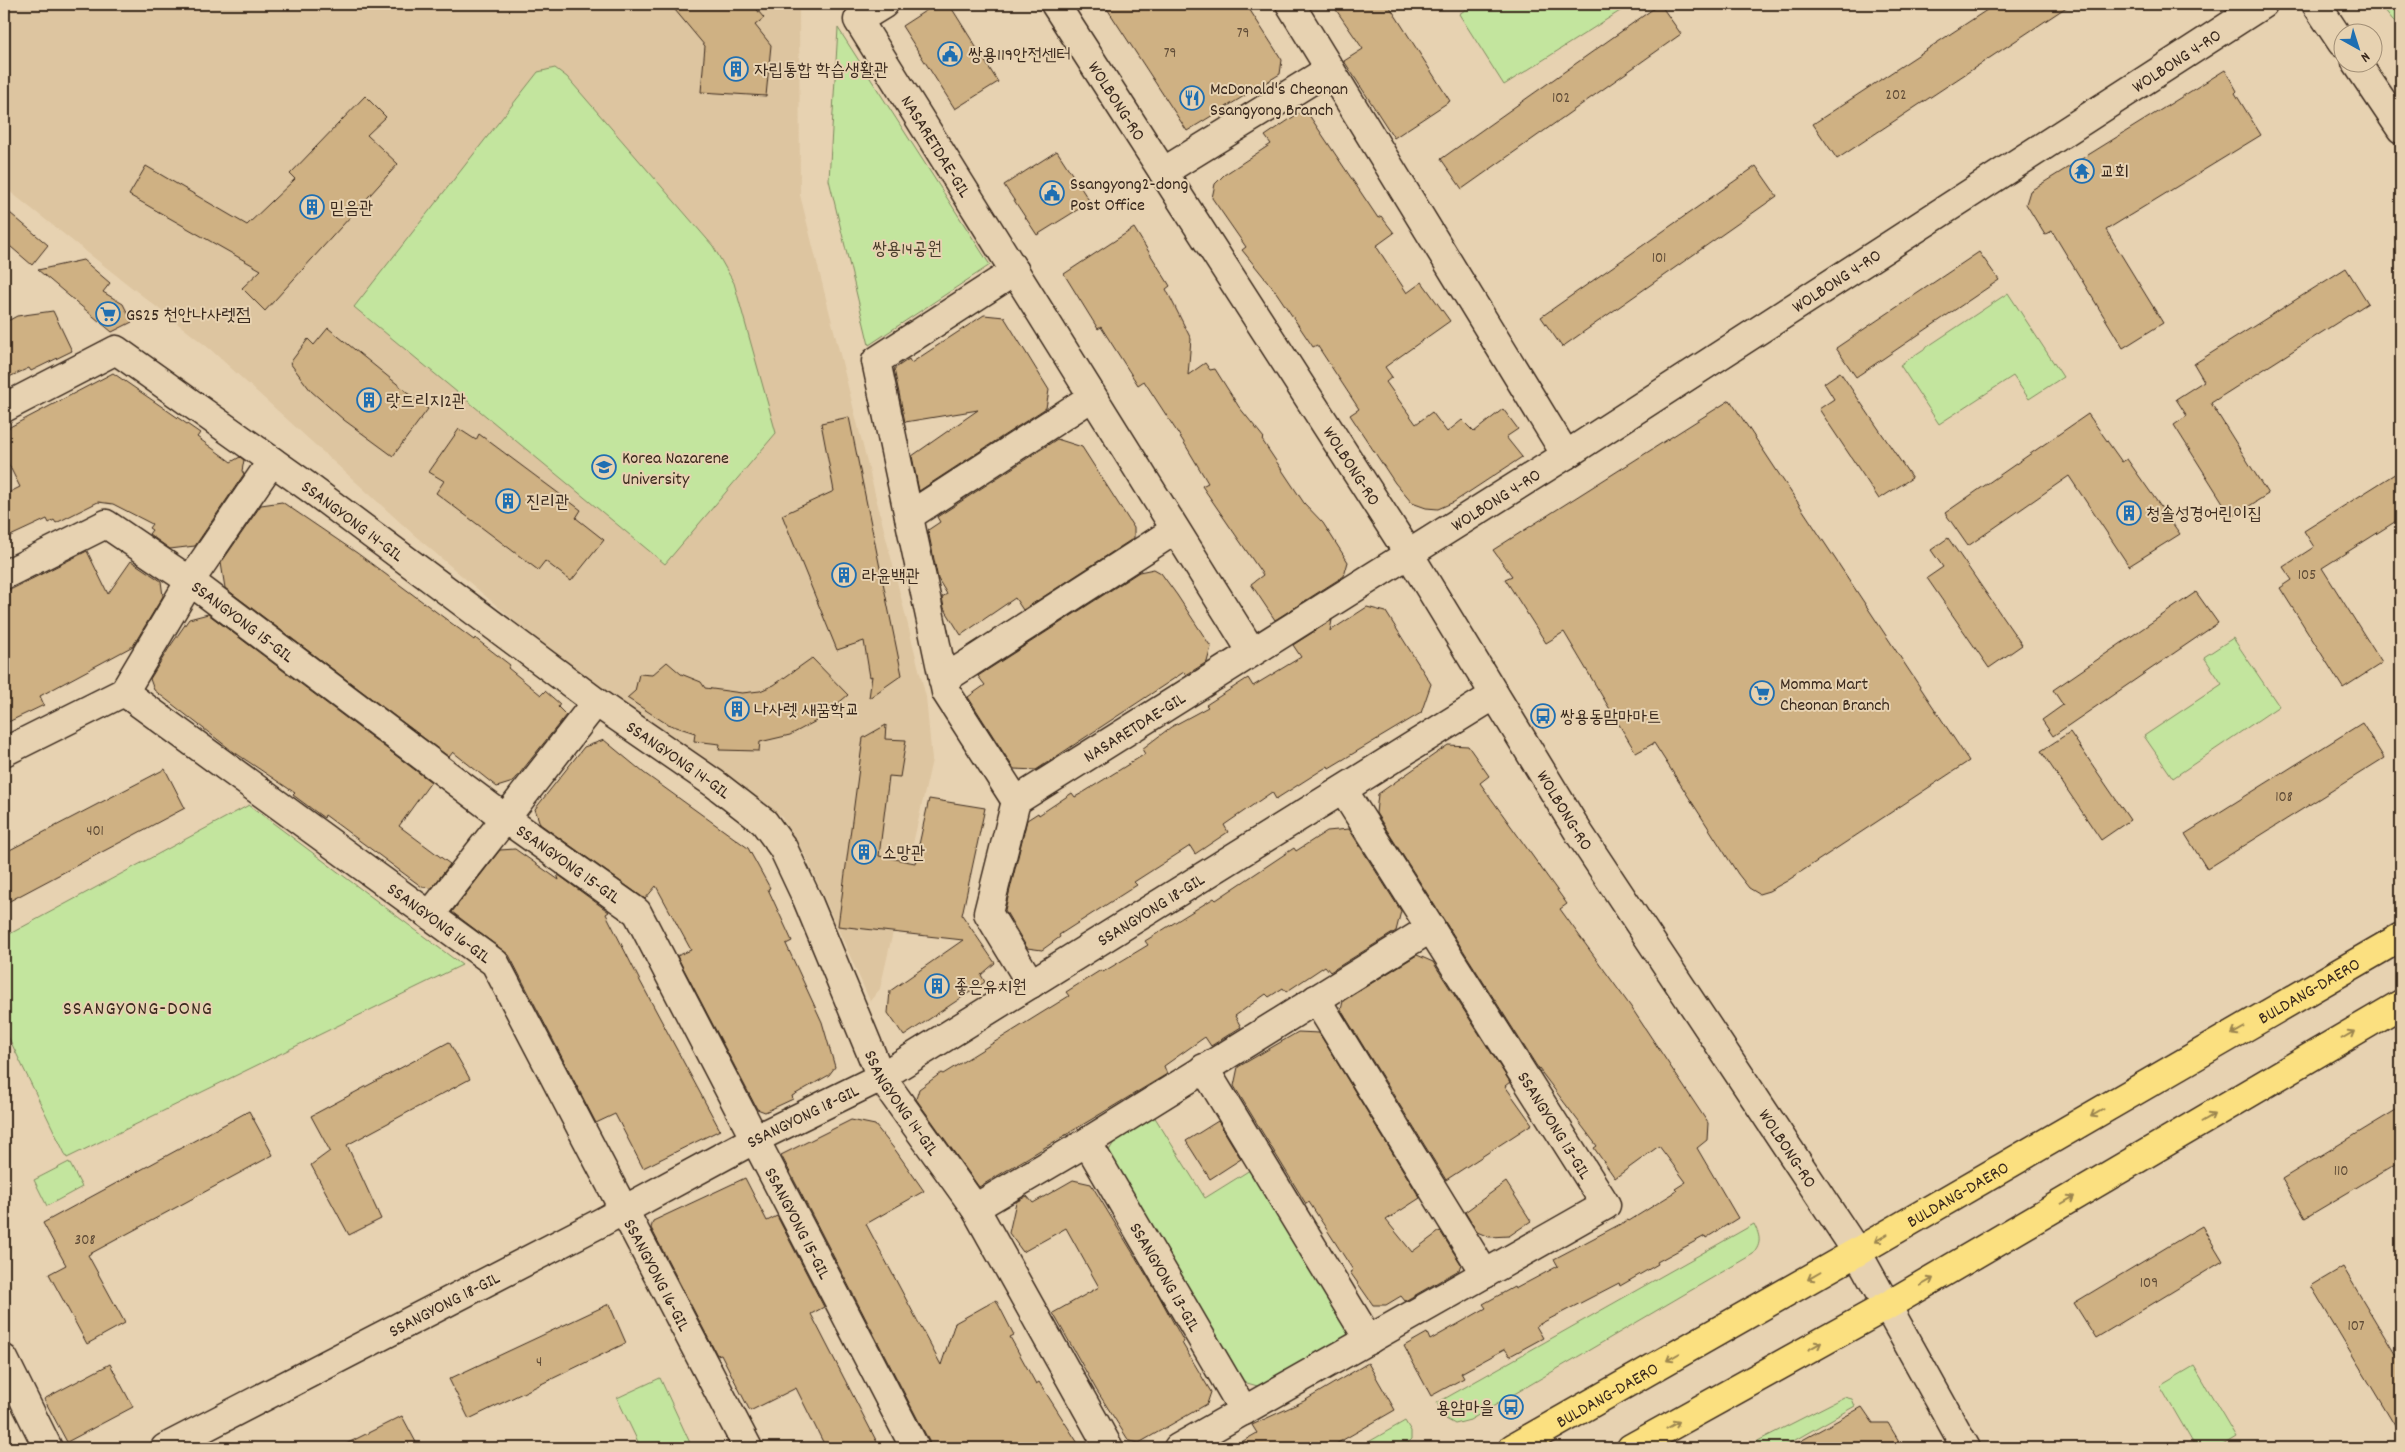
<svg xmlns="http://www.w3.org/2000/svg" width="2405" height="1452" viewBox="0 0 2405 1452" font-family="Dekko,'Poor Story',sans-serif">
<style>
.built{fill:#ddc5a0}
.green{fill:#c3e59e;stroke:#7f885e}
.building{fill:#cfb183;stroke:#3b2a1e}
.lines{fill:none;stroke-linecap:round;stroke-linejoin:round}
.minor-casing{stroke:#3b2a1e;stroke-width:31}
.major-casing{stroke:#3b2a1e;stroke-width:31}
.minor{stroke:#e7d2b1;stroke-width:28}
.major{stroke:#fbe080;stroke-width:28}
.oneway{stroke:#9b854f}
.labels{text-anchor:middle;stroke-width:4;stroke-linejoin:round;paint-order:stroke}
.number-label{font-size:15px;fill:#604c37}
.poi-label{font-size:18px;fill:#3b2a1e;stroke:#e7d2b1;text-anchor:start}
.street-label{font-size:18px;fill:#3b2a1e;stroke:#e7d2b1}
.park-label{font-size:18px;fill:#493d2b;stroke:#e7d2b1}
.quarter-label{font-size:20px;letter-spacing:1px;fill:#3b2a1e;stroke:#e7d2b1}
</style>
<rect width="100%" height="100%" fill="#e7d2b1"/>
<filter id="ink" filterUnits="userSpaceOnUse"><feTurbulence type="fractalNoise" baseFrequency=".02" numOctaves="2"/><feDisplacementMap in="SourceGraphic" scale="10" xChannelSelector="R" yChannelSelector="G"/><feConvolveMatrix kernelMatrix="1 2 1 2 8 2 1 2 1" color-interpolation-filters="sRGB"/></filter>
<g filter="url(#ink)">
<polygon class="built" points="4,4 799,4 800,195 926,697 932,760 880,989 870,1001 806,857 781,816 694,758 560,660 413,534 210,349 4,187"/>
<g class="green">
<polygon points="1474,4 1631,4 1504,85 1459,14"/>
<polygon points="2380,4 2401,4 2401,30"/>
<polygon points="838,28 990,265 869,345 829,180"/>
<polygon points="555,68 567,77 713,246 734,283 776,433 665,564 354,307 538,72"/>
<polygon points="2008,293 2063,377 2029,399 2013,376 1939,424 1900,365"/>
<polygon points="2233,638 2279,706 2173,778 2144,736 2222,684 2204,657"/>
<polygon points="249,805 462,965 67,1158 4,1028 4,937"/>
<polygon points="1154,1116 1205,1198 1250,1170 1348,1326 1350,1338 1268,1389 1247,1383 1238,1377 1108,1152 1116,1139"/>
<polygon points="69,1162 82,1187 47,1206 34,1180"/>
<path d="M 1754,1224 C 1760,1236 1762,1243 1753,1254 L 1470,1420 L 1455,1424 L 1446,1419 L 1437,1403 Z"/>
<polygon points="2194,1366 2236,1437 2218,1448 2196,1448 2160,1386"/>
<polygon points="660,1378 691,1445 683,1448 641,1448 617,1398"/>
<polygon points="1844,1397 1852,1399 1855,1406 1781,1448 1744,1448"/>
<polygon points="1405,1421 1411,1431 1411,1440 1403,1448 1358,1448"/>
</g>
<g class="building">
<polygon points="670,4 752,4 764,18 755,25 771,45 766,96 701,92 705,46"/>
<polygon points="936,4 949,4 998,82 955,109 902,26"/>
<polygon points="1104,4 1246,4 1282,60 1280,74 1187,131"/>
<polygon points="1332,4 1388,4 1450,101 1394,138 1344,61 1363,49"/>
<polygon points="1660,4 1681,34 1462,189 1441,159"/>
<polygon points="1996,4 2071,4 1837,159 1813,124"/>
<polygon points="2225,70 2237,91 2235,93 2261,135 2106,230 2163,323 2123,348 2052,231 2045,235 2026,204 2030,191"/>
<polygon points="365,96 386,117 367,135 398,164 265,311 242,288 261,270 129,195 146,166 247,225 295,179 290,174"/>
<polygon points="1305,109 1378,218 1381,216 1394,233 1376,246 1407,293 1422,282 1450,321 1385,367 1392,377 1386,382 1416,424 1432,412 1447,432 1462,420 1474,432 1503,409 1518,429 1506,437 1522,457 1454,502 1438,509 1426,508 1412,503 1395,483 1350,415 1359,409 1317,345 1313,347 1276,292 1242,250 1246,247 1212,198 1215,184 1224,175 1271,144 1265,136"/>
<polygon points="1057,151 1090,202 1037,235 1004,185"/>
<polygon points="1756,166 1777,196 1562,347 1541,317"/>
<polygon points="4,208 48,245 32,265 4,241"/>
<polygon points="1134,228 1170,286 1166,289 1191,339 1188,375 1205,363 1210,370 1215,369 1239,407 1264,438 1262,440 1304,503 1323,523 1348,562 1344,576 1275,620 1251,584 1263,575 1202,486 1208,483 1183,441 1144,381 1138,385 1101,327 1098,329 1064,274"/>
<polygon points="1979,252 1999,280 1856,377 1836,348"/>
<polygon points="83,260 110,283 103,292 123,304 132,322 112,332 38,270"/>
<polygon points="2346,268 2368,303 2211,403 2268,494 2232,517 2174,425 2187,416 2176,399 2204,381 2194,364"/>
<polygon points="53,311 72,351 31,371 29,368 9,377 4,367 4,323 17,316"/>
<polygon points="984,315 1004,317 1049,390 1046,408 919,491 912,456 978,410 905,422 894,369 909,359 911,363"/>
<polygon points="328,328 428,409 393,456 344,420 311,391 290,363 308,339 314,345"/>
<polygon points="1840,372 1912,478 1879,499 1819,409 1834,399 1824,383"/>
<polygon points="113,373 200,433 197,437 231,462 240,457 244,460 242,471 244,474 195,546 170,549 149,534 152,530 149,528 152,524 113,504 98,502 56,523 54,520 49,523 47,519 4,539 4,495 20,487 4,455 4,430"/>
<polygon points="1730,400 1969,761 1787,881 1769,891 1759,894 1749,888 1738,874 1654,743 1636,753 1564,632 1546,643 1505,579 1512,576 1493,550"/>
<polygon points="2088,414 2122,462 2127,459 2180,534 2129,566 2069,476 1968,546 1945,513"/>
<polygon points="849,417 902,675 869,698 872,676 870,677 864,641 837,650 782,515 834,491 821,423"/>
<polygon points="459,429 476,440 479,434 581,510 576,518 604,540 571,581 545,561 538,570 436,493 444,481 429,472"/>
<polygon points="1057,439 1082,447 1134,528 1134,538 1023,610 1015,598 961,635 944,608 942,597 947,594 938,579 928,530 940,522 937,517"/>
<polygon points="2401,470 2401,518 2322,568 2382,663 2343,688 2280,588 2292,580 2283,567 2314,547 2304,531"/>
<polygon points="282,502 357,553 474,640 475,638 510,665 508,668 541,695 545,691 560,704 558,707 566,715 513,782 497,787 453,752 449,757 225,588 221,563 261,505"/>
<polygon points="1948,538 2022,645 1989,668 1927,578 1943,567 1931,550"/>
<polygon points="87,551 108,594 131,561 161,581 163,596 133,646 40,696 44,705 4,724 4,593"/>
<polygon points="1154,569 1161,573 1177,595 1211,647 1207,662 1186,675 1184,672 1036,770 1014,769 968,697 985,685 978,676 1139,572"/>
<polygon points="2196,592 2218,623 2053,736 2042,720 2063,705 2053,690"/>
<polygon points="1367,607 1386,612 1431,684 1421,713 1329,768 1328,766 1276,799 1272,792 1224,825 1228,832 1195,854 1190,846 1134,882 1137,885 1059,935 1060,937 1042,950 1027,948 1005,910 1027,820 1038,813 1039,815 1072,793 1075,797 1084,792 1145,754 1142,749 1171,727 1208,707 1206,705 1248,678 1253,686 1301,657 1293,645 1332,620 1330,631"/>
<polygon points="208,614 431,782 399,826 450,864 432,888 422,887 325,815 324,818 293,795 295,793 231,750 154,690 150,679 169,648 189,619"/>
<polygon points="812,658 848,695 818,720 790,735 760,742 759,751 719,750 720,744 694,741 695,733 667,724 627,698 635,691 639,674 652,675 667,662 681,674 701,682 705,688 742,693 760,691 774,685"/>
<polygon points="2362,723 2384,758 2207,869 2185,834"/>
<polygon points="886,725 885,739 906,740 900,777 889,776 879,856 915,863 929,799 985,808 962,915 995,963 981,975 985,982 904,1036 888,1013 890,991 963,940 838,926 863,738"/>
<polygon points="2070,732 2130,820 2101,840 2041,751"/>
<polygon points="604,740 644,773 748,848 770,888 768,889 792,941 786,944 822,1022 835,1067 829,1075 792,1096 793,1099 765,1112 757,1109 677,956 691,950 656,886 645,899 540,824 535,809 584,747"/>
<polygon points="1448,745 1468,746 1489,776 1480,783 1567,904 1560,909 1631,1007 1708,1123 1707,1140 1697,1148 1738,1218 1706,1238 1705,1236 1657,1262 1658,1264 1620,1286 1619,1283 1536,1326 1543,1338 1510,1356 1505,1349 1461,1373 1464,1378 1431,1396 1404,1346 1427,1333 1430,1340 1486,1308 1483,1304 1514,1287 1515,1289 1558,1266 1554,1259 1628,1220 1629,1221 1677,1191 1675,1189 1686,1182 1659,1146 1615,1178 1594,1148 1597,1146 1536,1065 1376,813 1378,794"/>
<polygon points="165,769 185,808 4,904 4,853"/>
<polygon points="1349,829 1401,911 1396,931 1330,972 1325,966 1286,992 1283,988 1269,997 1266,994 1235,1016 1241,1027 1211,1046 1205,1037 1164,1066 1167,1074 979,1187 916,1099 919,1089 941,1073 943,1074 1069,996 1066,992 1101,970 1103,972 1148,945 1145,941 1214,898 1216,900 1294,848 1296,851 1327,831"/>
<polygon points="515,849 559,880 557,874 609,912 606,914 639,979 720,1130 643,1168 615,1114 596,1123 509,955 452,912 500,850"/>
<polygon points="1417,955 1433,962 1510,1082 1505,1086 1532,1124 1446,1180 1341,1010 1343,1001"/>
<polygon points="1298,1032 1319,1033 1420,1198 1386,1220 1412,1252 1440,1231 1461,1264 1459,1270 1405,1301 1401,1296 1386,1305 1373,1305 1350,1272 1353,1270 1309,1202 1306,1204 1234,1086 1238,1067"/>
<polygon points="449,1042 470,1079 347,1145 381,1219 349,1235 311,1165 330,1151 311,1116"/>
<polygon points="2401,1107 2401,1161 2305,1218 2282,1179"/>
<polygon points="249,1111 273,1155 88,1255 125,1323 87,1344 49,1274 66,1265 43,1223"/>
<polygon points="851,1120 875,1125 896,1151 924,1191 866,1224 941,1365 955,1323 996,1300 1014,1335 1010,1337 1036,1384 1039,1382 1081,1448 931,1448 929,1441 781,1155"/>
<polygon points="1218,1121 1241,1159 1210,1179 1186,1141"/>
<polygon points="745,1178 767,1221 777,1216 824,1307 811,1314 880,1448 826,1448 796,1388 750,1411 721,1354 717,1355 651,1228 653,1221"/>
<polygon points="1073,1180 1091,1184 1159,1296 1184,1342 1182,1343 1211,1392 1207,1404 1139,1443 1129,1441 1097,1391 1053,1313 1099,1287 1066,1228 1023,1252 1009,1233 1016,1202 1027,1196 1033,1203"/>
<polygon points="1506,1182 1531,1221 1509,1236 1489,1237 1477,1232 1465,1212"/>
<polygon points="2202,1226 2223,1261 2096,1338 2074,1303"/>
<polygon points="2343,1267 2401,1364 2401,1436 2311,1286"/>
<polygon points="609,1304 626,1343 469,1419 449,1379"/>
<polygon points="1368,1363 1395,1410 1329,1448 1231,1448 1257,1433 1252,1425 1304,1401"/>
<polygon points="110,1364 133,1407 67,1442 44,1399"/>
<polygon points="1862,1407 1873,1423 1888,1423 1903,1448 1788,1448"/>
<polygon points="402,1416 419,1448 338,1448"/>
</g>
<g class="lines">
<g class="minor-casing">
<g id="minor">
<path id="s1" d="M 884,4 L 858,20 L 1252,652"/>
<path id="s2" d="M 1055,4 L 1409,554 L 1579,833 L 1857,1252 L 1966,1448"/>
<polyline points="1290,4 1566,455"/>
<polyline points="2316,4 2342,43"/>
<polyline points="2356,62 2401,129"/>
<polyline points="1163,172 1330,69"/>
<polyline points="1015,271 876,361 946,692 1016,801"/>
<path id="s3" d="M 4,408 L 116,350 L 307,486 L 596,702 L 715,784 L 764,822 L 783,848 L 807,899 L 881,1077 L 975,1208 L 1109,1448"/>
<polyline points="909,516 1092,397"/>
<path id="s4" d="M 4,575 L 106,524 L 190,581 L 506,819 L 637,912 L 915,1448"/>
<polyline points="943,680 1175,530"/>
<polyline points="124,692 190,581 272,461"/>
<path id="s5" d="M 4,752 L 124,692 L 495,963 L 748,1448"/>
<polyline points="430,915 596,702"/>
<path id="s6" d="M 1031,984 L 988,913 L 1016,801 L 1566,455 L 2263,4"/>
<polyline points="1316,999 1485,1274"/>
<polyline points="1204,1068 1369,1340"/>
<path id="s7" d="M 1087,1142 L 1244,1411"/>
<polyline points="975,1208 1087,1142 1431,928"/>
<polyline points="4,1359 48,1448"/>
<path id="s8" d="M 165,1448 L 600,1223 L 755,1139 L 881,1077 L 1493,696"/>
<polyline points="1178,1448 1606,1205 1343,790"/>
</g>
</g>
<g class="major-casing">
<g id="major">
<path id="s9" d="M 1513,1448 L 1857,1252 L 2401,937"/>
<polyline points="1631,1448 1885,1307 2401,1004"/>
</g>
</g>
<use href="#minor" class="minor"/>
<use href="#major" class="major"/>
</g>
<defs><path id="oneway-shaft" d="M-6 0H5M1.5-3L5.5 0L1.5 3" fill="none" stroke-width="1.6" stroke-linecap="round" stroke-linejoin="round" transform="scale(1.25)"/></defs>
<g class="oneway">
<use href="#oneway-shaft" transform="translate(2238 1031) rotate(150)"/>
<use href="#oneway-shaft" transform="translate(2348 1035) rotate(-30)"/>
<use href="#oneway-shaft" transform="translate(2097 1113) rotate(150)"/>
<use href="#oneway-shaft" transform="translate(2208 1118) rotate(-30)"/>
<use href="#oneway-shaft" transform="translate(2068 1200) rotate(-30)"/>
<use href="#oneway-shaft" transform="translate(1881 1238) rotate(150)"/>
<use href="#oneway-shaft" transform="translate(1814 1276) rotate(150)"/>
<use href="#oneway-shaft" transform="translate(1927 1282) rotate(-30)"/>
<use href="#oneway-shaft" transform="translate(1815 1346) rotate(-29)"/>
<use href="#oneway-shaft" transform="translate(1673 1357) rotate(150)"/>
<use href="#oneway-shaft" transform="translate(1673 1425) rotate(-29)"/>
</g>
</g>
<defs>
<g id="civic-ring" transform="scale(1.25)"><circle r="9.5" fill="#e7d2b1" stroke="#1f6fb2" stroke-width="1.5"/><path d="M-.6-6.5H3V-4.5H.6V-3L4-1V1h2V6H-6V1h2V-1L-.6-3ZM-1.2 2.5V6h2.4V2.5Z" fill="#1f6fb2"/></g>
<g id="building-ring" transform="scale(1.25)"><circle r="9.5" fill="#e7d2b1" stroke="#1f6fb2" stroke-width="1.5"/><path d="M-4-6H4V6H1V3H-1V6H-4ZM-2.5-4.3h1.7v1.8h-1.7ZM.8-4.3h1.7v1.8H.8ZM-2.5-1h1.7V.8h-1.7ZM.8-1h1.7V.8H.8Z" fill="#1f6fb2"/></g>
<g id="restaurant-ring" transform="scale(1.25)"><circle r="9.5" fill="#e7d2b1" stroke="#1f6fb2" stroke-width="1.5"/><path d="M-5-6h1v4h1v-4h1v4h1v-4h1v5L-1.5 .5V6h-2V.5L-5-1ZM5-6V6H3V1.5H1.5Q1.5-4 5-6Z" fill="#1f6fb2"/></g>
<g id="temple-ring" transform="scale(1.25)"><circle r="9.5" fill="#e7d2b1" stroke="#1f6fb2" stroke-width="1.5"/><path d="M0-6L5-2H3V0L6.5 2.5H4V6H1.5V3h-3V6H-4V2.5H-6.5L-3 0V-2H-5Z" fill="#1f6fb2"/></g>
<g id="supermarket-ring" transform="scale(1.25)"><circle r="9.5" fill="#e7d2b1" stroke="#1f6fb2" stroke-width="1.5"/><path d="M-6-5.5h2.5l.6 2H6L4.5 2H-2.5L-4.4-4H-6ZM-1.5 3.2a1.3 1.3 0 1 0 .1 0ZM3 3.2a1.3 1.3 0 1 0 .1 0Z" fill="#1f6fb2"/></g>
<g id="university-ring" transform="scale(1.25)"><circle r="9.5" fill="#e7d2b1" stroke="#1f6fb2" stroke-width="1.5"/><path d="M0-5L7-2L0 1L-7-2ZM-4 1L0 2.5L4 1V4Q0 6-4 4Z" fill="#1f6fb2"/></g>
<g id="bus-ring" transform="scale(1.25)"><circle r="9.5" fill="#e7d2b1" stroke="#1f6fb2" stroke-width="1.5"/><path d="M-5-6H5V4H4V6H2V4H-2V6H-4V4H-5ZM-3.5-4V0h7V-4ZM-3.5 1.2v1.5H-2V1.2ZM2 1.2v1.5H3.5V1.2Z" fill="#1f6fb2"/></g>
</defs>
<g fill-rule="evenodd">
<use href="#civic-ring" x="950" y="54"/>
<use href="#building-ring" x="736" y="69"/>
<use href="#restaurant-ring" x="1192" y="98"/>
<use href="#temple-ring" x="2082" y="171"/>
<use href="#civic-ring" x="1052" y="193"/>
<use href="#building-ring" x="312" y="207"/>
<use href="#supermarket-ring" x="108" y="314"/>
<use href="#building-ring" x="369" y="400"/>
<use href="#university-ring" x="604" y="467"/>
<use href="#building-ring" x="508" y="501"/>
<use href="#building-ring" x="2129" y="513"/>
<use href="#building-ring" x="844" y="575"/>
<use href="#supermarket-ring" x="1762" y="693"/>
<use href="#building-ring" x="737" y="709"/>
<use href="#bus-ring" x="1543" y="716"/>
<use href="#building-ring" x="864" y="852"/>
<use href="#building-ring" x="937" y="986"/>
<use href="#bus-ring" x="1511" y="1407"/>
</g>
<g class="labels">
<g class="number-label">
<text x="1243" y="37">79</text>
<text x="1170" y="57">79</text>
<text x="1896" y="99">202</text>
<text x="1561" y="102">102</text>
<text x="1659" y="262">101</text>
<text x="2307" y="579">105</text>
<text x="2284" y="801">108</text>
<text x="95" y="835">401</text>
<text x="2341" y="1175">110</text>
<text x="85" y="1244">308</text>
<text x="2149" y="1287">109</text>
<text x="2356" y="1330">107</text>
<text x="539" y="1366">4</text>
</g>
<g class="poi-label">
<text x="968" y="60">쌍용119안전센터</text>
<text x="754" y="75">자립통합 학습생활관</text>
<text x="1210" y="94">McDonald's Cheonan<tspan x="1210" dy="21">Ssangyong Branch</tspan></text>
<text x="2100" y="177">교회</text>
<text x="1070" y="189">Ssangyong2-dong<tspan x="1070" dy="21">Post Office</tspan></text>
<text x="330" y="213">믿음관</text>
<text x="126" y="320">GS25 천안나사렛점</text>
<text x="386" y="406">랏드리지2관</text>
<text x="622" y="463">Korea Nazarene<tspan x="622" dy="21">University</tspan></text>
<text x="526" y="507">진리관</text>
<text x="2146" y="519">청솔성경어린이집</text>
<text x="862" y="581">라윤백관</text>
<text x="1780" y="689">Momma Mart<tspan x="1780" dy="21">Cheonan Branch</tspan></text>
<text x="754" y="715">나사렛 새꿈학교</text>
<text x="1560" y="722">쌍용동맘마마트</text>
<text x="882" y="858">소망관</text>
<text x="954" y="992">좋은유치원</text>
<text x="1494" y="1413" text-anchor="end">용암마을</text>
</g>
<g class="street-label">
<text dy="6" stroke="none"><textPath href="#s6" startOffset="1575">WOLBONG 4-RO</textPath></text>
<text dy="6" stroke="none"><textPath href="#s2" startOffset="115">WOLBONG-RO</textPath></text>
<text dy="6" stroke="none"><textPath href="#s1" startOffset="179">NASARETDAE-GIL</textPath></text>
<text dy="6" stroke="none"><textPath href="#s6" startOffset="1170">WOLBONG 4-RO</textPath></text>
<text dy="6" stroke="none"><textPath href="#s2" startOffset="549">WOLBONG-RO</textPath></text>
<text dy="6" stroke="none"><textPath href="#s6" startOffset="765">WOLBONG 4-RO</textPath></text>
<text dy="6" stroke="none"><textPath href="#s3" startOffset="418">SSANGYONG 14-GIL</textPath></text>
<text dy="6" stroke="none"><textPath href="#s4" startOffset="282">SSANGYONG 15-GIL</textPath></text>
<text dy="6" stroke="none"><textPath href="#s6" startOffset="338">NASARETDAE-GIL</textPath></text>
<text dy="6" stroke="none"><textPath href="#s3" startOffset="822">SSANGYONG 14-GIL</textPath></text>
<text dy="6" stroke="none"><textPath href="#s2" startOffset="954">WOLBONG-RO</textPath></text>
<text dy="6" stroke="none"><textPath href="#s4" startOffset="688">SSANGYONG 15-GIL</textPath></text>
<text dy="6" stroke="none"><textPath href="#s8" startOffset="1124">SSANGYONG 18-GIL</textPath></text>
<text dy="6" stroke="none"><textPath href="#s5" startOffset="525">SSANGYONG 16-GIL</textPath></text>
<text dy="6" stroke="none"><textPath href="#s9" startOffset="918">BULDANG-DAERO</textPath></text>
<text dy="6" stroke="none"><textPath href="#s3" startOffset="1242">SSANGYONG 14-GIL</textPath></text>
<text dy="6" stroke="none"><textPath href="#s8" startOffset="719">SSANGYONG 18-GIL</textPath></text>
<text transform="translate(1555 1125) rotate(58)" y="6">SSANGYONG 13-GIL</text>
<text dy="6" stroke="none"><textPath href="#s2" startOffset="1359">WOLBONG-RO</textPath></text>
<text dy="6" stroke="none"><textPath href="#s9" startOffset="512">BULDANG-DAERO</textPath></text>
<text dy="6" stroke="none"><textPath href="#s4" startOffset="1122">SSANGYONG 15-GIL</textPath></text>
<text dy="6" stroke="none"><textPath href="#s5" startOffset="945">SSANGYONG 16-GIL</textPath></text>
<text dy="6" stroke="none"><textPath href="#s7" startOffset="156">SSANGYONG 13-GIL</textPath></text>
<text dy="6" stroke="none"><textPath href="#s8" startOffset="314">SSANGYONG 18-GIL</textPath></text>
<text dy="6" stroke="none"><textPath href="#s9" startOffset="108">BULDANG-DAERO</textPath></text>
</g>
<g class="park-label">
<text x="907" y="254">쌍용14공원</text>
</g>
<g class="quarter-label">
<text x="138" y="1014">SSANGYONG-DONG</text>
</g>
</g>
<rect width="2405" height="1452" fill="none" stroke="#e7d2b1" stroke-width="20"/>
<rect x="10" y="10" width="2385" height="1432" fill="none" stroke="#3b2a1e" stroke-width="2" filter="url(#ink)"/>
<g transform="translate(2358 48) rotate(141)"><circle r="24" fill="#e7d2b1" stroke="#a28f76"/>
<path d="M0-4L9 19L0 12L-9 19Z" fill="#1f6fb2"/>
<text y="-8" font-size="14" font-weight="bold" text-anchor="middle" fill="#3b2a1e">N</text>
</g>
</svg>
